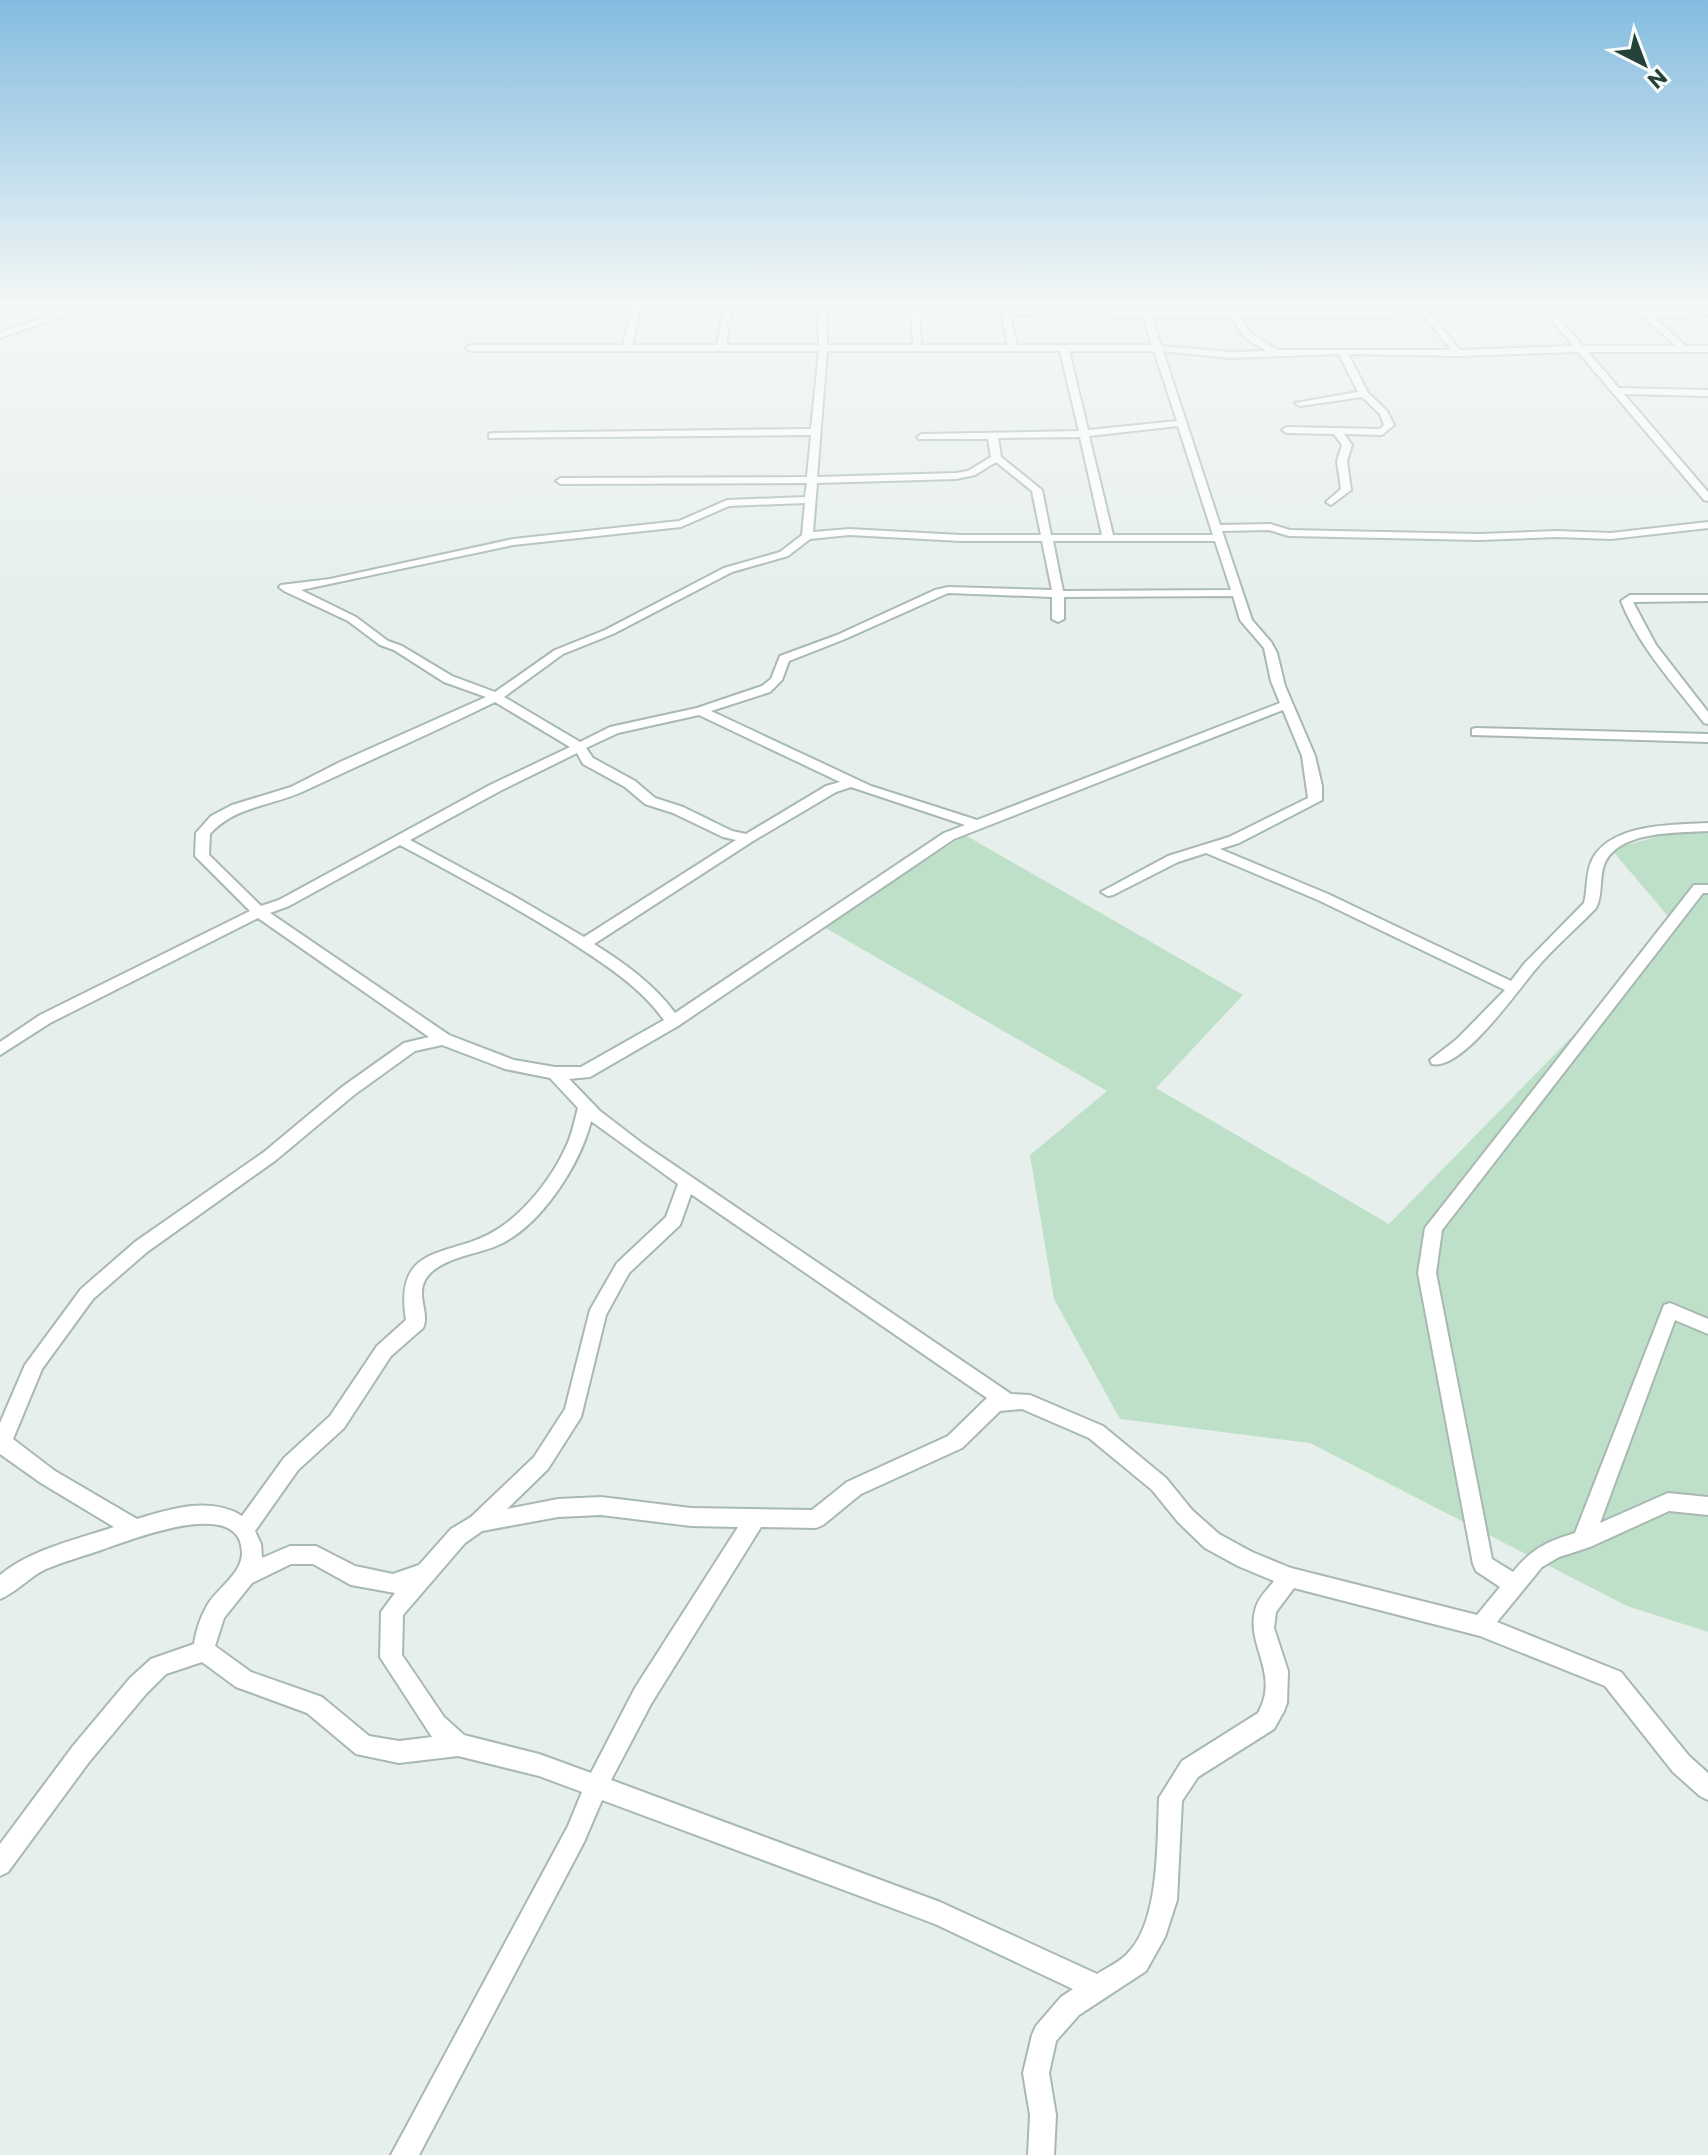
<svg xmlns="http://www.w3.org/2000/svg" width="1708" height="2155" viewBox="0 0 1708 2155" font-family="Commissioner,sans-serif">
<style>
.green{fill:#bfe0c8}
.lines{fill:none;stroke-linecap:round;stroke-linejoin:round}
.minor-casing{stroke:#a8b8b2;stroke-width:4}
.minor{fill:#fff;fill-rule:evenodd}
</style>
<rect width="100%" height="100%" fill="#e6efeb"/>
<polygon class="green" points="1687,829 1708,830 1708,1632 1627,1606 1310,1443 1120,1419 1054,1299 1030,1155 1107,1091 824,927 965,835 1243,995 1156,1088 1389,1224 1678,928 1611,849"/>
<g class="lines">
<g class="minor-casing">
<g id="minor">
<polygon points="79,306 91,306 0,338 0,332"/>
<polygon points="505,306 513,306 505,316 501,314"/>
<path d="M 633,306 L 641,306 L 632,345 L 717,345 L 724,306 L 732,306 L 726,345 L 819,345 L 818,306 L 826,306 L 827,345 L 913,345 L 911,306 L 919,306 L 921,345 L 1008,345 L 1000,306 L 1008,306 L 1009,310 L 1142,311 L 1140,306 L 1148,306 L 1150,311 L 1229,312 L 1228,310 L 1232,308 L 1237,312 L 1254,312 L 1391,311 L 1424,306 L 1460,350 L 1574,346 L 1540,306 L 1548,306 L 1583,346 L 1676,346 L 1643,317 L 1624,306 L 1634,306 L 1647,312 L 1708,311 L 1708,315 L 1653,317 L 1686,346 L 1708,346 L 1708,352 L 1588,352 L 1619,388 L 1708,390 L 1708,396 L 1624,394 L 1708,492 L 1708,501 L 1704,500 L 1578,352 L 1458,356 L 1348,354 L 1368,393 L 1387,411 L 1394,425 L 1382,435 L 1344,434 L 1352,445 L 1347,461 L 1351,490 L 1331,505 L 1326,502 L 1341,489 L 1337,461 L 1342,445 L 1334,434 L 1287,433 L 1282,430 L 1287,427 L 1380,429 L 1384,425 L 1380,414 L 1362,397 L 1300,406 L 1295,403 L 1358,392 L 1339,354 L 1230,358 L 1163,351 L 1220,525 L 1270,524 L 1290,530 L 1480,534 L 1557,531 L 1611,533 L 1708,522 L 1708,528 L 1611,539 L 1557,537 L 1480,540 L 1289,536 L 1269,530 L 1222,531 L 1252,620 L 1271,642 L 1277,653 L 1285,686 L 1315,756 L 1322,786 L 1322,800 L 1239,843 L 1220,849 L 1328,894 L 1511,981 L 1524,964 L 1584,903 C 1588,889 1585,875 1592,860 C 1611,823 1673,825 1708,823 L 1708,831 C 1677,833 1618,830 1604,865 C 1599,879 1603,895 1596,908 C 1576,929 1553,948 1535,970 C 1517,991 1462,1071 1432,1064 L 1430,1060 L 1457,1039 L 1505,990 L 1318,900 L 1206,853 L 1178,862 L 1113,895 L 1108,896 L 1101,892 L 1168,856 L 1229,837 L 1308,798 L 1302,756 L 1283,710 L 954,839 L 678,1026 L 590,1077 L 569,1079 L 600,1111 L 643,1144 L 1011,1394 L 1030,1395 L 1103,1426 L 1166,1478 L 1192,1510 L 1219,1534 L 1252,1552 L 1291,1568 L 1477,1615 L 1500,1587 L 1476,1571 L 1473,1564 L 1418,1273 L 1425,1228 L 1694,885 L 1708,885 L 1708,893 L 1703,893 L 1442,1230 L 1436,1273 L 1492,1559 L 1513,1572 C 1531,1549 1548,1541 1575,1533 L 1664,1305 L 1670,1303 L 1708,1319 L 1708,1334 L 1675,1320 L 1600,1523 L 1668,1493 L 1708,1497 L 1708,1515 L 1669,1511 L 1590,1547 L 1559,1557 L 1542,1567 L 1497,1622 L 1621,1672 L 1689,1756 L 1708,1773 L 1708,1800 L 1700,1796 L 1673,1772 L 1605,1686 L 1480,1636 L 1294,1588 L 1276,1612 L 1274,1628 L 1288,1671 L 1287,1703 L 1284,1711 L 1274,1729 L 1198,1777 L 1182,1801 L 1177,1900 L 1165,1937 L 1146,1971 L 1079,2015 L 1056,2041 L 1049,2073 L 1056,2115 L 1054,2155 L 1028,2155 L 1030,2115 L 1023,2073 L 1032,2035 L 1036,2026 L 1061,1997 L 1073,1989 L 935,1924 L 602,1800 L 584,1842 L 419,2155 L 391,2155 L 568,1826 L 582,1792 L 539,1776 L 458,1756 L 399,1763 L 356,1754 L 307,1713 L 236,1687 L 202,1662 L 166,1674 L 146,1694 L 89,1762 L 8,1872 L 0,1876 L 0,1844 L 73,1746 L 130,1678 L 151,1659 L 194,1644 C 196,1630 201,1616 208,1604 C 218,1588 241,1574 242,1554 C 243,1494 131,1540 104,1549 C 84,1556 65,1561 46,1569 C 29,1577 17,1592 0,1599 L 0,1575 C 32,1549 75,1540 114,1527 L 41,1483 L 0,1454 L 0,1423 L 25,1365 L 81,1289 L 135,1242 L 264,1152 L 342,1087 L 404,1043 L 429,1037 L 258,918 L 50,1023 L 0,1055 L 0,1042 L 40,1015 L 250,911 L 195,856 L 196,833 L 211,816 L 232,805 L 291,787 L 340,762 L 486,697 L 444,682 L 394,650 L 380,645 L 348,621 L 284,591 L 279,587 L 281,585 L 330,579 L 513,539 L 679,521 L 727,500 L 805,497 L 807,483 L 561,484 L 556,481 L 561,478 L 807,477 L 811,435 L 489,438 L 489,434 L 492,433 L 811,429 L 819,351 L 470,351 L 466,348 L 470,345 L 623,345 ZM 1421,312 L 1451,350 L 1277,350 L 1250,333 L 1240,317 L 1391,316 ZM 1010,315 L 1143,316 L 1152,345 L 1017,345 ZM 1152,316 L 1232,317 L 1244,337 L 1266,351 L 1230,352 L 1161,346 ZM 827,351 L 1060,351 L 1079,431 L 922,434 L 917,437 L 919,439 L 988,439 L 991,457 L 968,471 L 956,473 L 817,477 ZM 1069,351 L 1154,351 L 1177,421 L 1088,430 ZM 1178,426 L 1213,535 L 1113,535 L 1089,436 ZM 1080,437 L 1102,535 L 1051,535 L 1042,490 L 1001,457 L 998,438 ZM 996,462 L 1032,491 L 1041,535 L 961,535 L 849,529 L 813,532 L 817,483 L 956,479 L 975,475 ZM 805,503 L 802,535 L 780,552 L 724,568 L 605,630 L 555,650 L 495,692 L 452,676 L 402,646 L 388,641 L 356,617 L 301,590 L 513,545 L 681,527 L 729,506 ZM 849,535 L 961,541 L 1042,541 L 1052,590 L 948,587 L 935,590 L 837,635 L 780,656 L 771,679 L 762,686 L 697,708 L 610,727 L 580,742 L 504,697 L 563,654 L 613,634 L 732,572 L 788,556 L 810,539 ZM 1053,541 L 1215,541 L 1231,590 L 1063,591 ZM 948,593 L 1052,597 L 1052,619 L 1058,622 L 1064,619 L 1064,597 L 1233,596 L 1240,620 L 1264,648 L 1271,681 L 1280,703 L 977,820 L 871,786 L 711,711 L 770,692 L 782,680 L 789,661 L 845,639 ZM 495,702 L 570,747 L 490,785 L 279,900 L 261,906 L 209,855 L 210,834 C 235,806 272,806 304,791 C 368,761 432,733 495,702 ZM 699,715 L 840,782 L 826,786 L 746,834 L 732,831 L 683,807 L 655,798 L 635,781 L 593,758 L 586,748 L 618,733 ZM 577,753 L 583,764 L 625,787 L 645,804 L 673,813 L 723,837 L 736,840 L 584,937 L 512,895 L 410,840 L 500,791 ZM 851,787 L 965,825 L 944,833 L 675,1013 C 654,984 624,963 594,944 L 753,841 L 836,792 ZM 400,845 C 456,875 512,905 566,939 C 601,962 639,985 664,1020 L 581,1067 L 555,1067 L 514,1060 L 449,1035 L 270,913 L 289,906 ZM 442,1045 L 505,1069 L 550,1078 L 578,1108 C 574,1122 572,1136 565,1149 C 551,1179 526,1211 498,1229 C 452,1259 393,1240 406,1320 L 377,1346 L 330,1416 L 284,1458 L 242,1516 C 210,1496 170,1509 137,1519 L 55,1471 L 13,1439 L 42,1369 L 93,1299 L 147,1252 L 276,1160 L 354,1095 L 415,1051 ZM 591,1121 L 678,1184 L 666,1217 L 617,1263 L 590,1310 L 565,1409 L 534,1457 L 471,1517 L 451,1529 L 419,1565 L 393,1574 L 355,1566 L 316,1546 L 290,1546 L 262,1558 L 261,1544 L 255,1531 L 298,1470 L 344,1428 L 391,1356 L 423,1328 C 430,1313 416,1297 425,1280 C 438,1258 475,1255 496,1246 C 540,1228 580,1165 591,1121 ZM 691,1194 L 987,1398 L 948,1436 L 847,1482 L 812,1510 L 691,1508 L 601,1497 L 558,1499 L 507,1509 L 548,1469 L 581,1417 L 606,1315 L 629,1273 L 680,1225 ZM 1022,1409 L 1089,1438 L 1152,1490 L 1178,1522 L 1205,1548 L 1238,1566 L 1274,1581 C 1268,1589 1259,1597 1256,1607 C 1244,1645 1281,1672 1258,1713 L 1182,1761 L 1159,1798 C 1157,1842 1160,1920 1128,1953 C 1120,1962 1106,1968 1097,1974 L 940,1902 L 611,1780 L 651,1704 L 761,1527 L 816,1528 L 823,1525 L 861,1494 L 962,1448 L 1000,1411 ZM 601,1515 L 691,1526 L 738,1527 L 635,1688 L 591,1773 L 539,1754 L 464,1735 L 444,1717 L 402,1655 L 403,1615 L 465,1543 L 482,1531 L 558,1517 ZM 291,1564 L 313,1564 L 351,1585 L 395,1593 L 381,1612 L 380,1657 L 432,1737 L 399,1741 L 369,1736 L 322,1697 L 251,1672 L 215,1646 L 224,1618 L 252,1583 Z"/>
<path d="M 1630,595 L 1708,595 L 1708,601 L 1633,602 L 1656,645 L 1708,712 L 1708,724 L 1704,723 C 1674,684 1639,647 1621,601 Z"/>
<polygon points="1476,728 1708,734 1708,742 1472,735 1472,729"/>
</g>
</g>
<use href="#minor" class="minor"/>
</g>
<linearGradient id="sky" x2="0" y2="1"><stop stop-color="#84bce0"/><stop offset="0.5" stop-color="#f4f8f6"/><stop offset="1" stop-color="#f4f8f6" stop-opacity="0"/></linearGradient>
<rect width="1708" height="608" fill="url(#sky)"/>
<g transform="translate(1644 64) rotate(138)" stroke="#f7fbf9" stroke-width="6" paint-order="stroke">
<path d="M0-6L14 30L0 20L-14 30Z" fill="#24423a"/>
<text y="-12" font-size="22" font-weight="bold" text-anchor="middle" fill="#24423a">N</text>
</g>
</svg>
